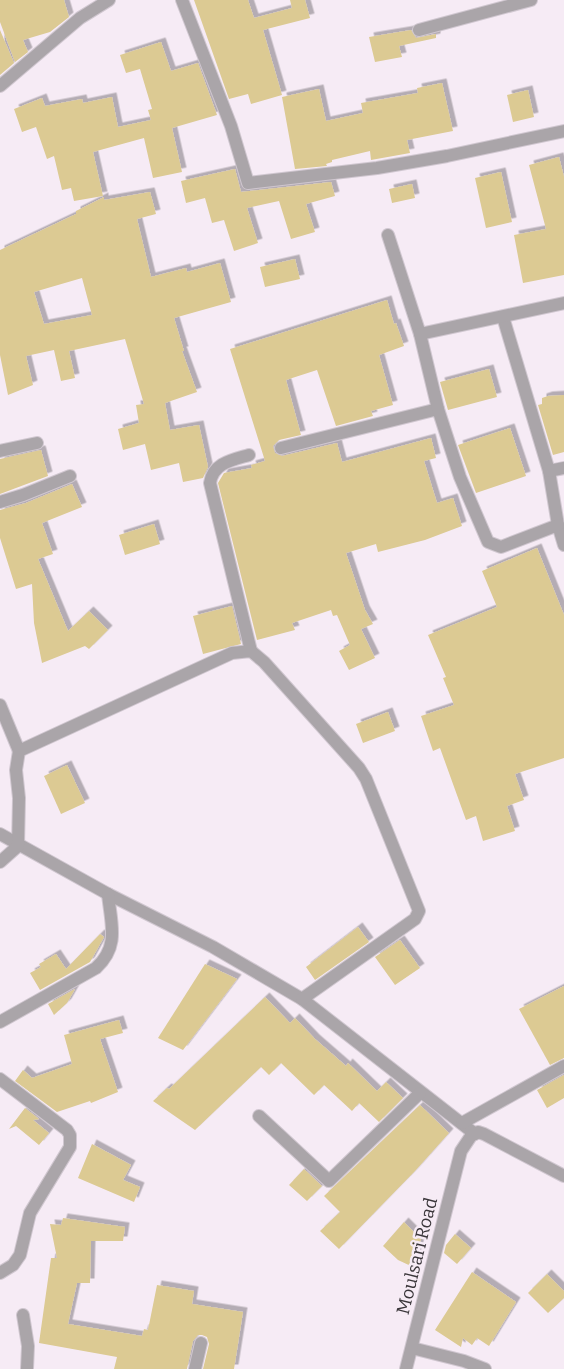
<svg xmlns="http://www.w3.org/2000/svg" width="564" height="1369" viewBox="0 0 564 1369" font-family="Bitter,serif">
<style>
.building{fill:#dcca93;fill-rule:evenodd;filter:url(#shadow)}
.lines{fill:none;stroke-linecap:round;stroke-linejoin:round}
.minor-casing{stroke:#d0c7d0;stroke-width:14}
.minor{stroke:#aaa5a9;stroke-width:12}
.labels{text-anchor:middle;stroke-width:5;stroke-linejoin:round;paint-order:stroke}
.street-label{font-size:18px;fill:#3a363a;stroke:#f6ebf5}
</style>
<defs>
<filter id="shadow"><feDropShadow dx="4.5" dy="-4.5" stdDeviation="0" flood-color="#0004"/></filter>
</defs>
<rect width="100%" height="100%" fill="#f6ebf5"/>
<g class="building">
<polygon points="0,0 64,0 69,17 50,32 23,40 28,52 15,62 0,22"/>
<polygon points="194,0 248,0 254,18 292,8 290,0 305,0 310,18 263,30 282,95 251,104 248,94 229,99"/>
<polygon points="0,30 14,63 0,75"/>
<polygon points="411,30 416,38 436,34 436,38 399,46 402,57 375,62 369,37"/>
<polygon points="161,42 171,71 198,63 217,115 172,128 182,172 153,178 144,138 93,152 103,196 74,201 71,188 62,190 54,156 47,159 36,127 22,132 14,109 42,98 45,106 82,99 83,103 112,97 118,127 151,120 148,110 152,109 140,69 126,73 120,55"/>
<polygon points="442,83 453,131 407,140 410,153 371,160 370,151 332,160 332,162 326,164 327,166 295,169 282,97 319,89 326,121 363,113 361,103 418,93 417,88"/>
<polygon points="528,90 534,117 513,122 507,95"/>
<polygon points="559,157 564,177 564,275 523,283 514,235 546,229 529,165"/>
<polygon points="235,169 241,192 331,182 335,196 306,204 315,232 291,239 279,201 247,208 258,243 234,251 224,220 212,223 205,198 186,203 181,181"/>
<polygon points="501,172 512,222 486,228 475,178"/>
<polygon points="412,184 415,198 392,203 389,189"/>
<path d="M 150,192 L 156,214 L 137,219 L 151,277 L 186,268 L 187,272 L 220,263 L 231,302 L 174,318 L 184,351 L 182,351 L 197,392 L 165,403 L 170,430 L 199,425 L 208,467 L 203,478 L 183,482 L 179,463 L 151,470 L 145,444 L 123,450 L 118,429 L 139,423 L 136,405 L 144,404 L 125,339 L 69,351 L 75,378 L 61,381 L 54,350 L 26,356 L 33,385 L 8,395 L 0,355 L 0,250 L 76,214 L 76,211 L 104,197 L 104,200 ZM 82,278 L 92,315 L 44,324 L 34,292 Z"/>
<polygon points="295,259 300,279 265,287 260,267"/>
<polygon points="387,300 394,324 396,323 404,346 379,355 393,405 371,411 373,416 336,426 317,370 286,380 301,435 279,440 273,446 275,453 282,456 337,443 342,462 431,438 436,458 424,461 437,503 453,498 462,526 425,540 378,552 376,544 346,553 365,610 373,624 361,629 375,658 349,670 339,651 350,645 337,615 333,616 331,610 292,623 295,630 257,640 218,483 224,473 252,468 251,465 265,461 230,349"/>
<polygon points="489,369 497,397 448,410 440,382"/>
<polygon points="564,395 564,452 553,455 538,405 542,404 542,398 548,396"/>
<polygon points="510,428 526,476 476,493 458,445"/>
<polygon points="41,450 48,476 0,494 0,459"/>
<polygon points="72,484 82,507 42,523 53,554 38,559 68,631 89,611 108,630 89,649 85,646 42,663 34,623 32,584 16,589 0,538 0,510 26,503"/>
<polygon points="154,524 160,544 125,555 119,535"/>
<polygon points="537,548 564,615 564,758 515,774 524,800 507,806 515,831 483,841 476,816 466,820 440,748 433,751 421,716 454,705 443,678 446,677 428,635 497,607 482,571"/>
<polygon points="232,606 241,644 203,654 193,616"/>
<polygon points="388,712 395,731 363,743 356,724"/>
<polygon points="67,765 85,803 61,814 44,776"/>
<polygon points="358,927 369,942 315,980 306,967"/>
<polygon points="100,934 104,937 90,962 40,990 30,973 41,967 39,964 56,954 66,969"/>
<polygon points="400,940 420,968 395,985 375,957"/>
<polygon points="205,964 237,979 183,1050 158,1038"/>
<polygon points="564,986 564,1058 550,1065 519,1009"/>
<polygon points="75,989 67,1003 54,1015 48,1004"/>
<polygon points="265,997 290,1023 295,1018 315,1039 346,1066 348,1063 377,1091 386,1082 403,1098 379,1122 359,1103 352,1111 324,1085 314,1095 281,1063 269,1075 261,1067 195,1130 153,1101 167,1088 169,1089"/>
<polygon points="119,1020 123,1033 100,1039 118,1092 91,1103 90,1101 57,1112 15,1081 23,1070 32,1078 72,1064 64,1035"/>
<polygon points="564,1075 564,1098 547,1108 537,1090"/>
<polygon points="420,1105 449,1133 415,1171 339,1249 320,1231 340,1212 324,1196"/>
<polygon points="25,1108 39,1119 33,1120 49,1133 39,1145 16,1126 9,1129"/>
<polygon points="92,1144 131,1165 123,1180 140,1187 134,1202 78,1178"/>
<polygon points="304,1169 322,1186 307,1201 289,1185"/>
<polygon points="63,1218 125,1227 123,1241 91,1241 90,1283 77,1283 68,1324 142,1336 144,1329 148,1330 157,1285 194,1291 192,1304 243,1312 234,1369 203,1369 209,1344 207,1337 202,1335 198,1335 193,1341 187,1369 114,1369 117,1357 39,1343 51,1258 57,1258 50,1224 61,1225"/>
<polygon points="404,1222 421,1239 413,1267 398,1260 383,1246"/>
<polygon points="455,1234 471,1248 457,1264 444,1253 446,1245"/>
<polygon points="472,1272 516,1302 489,1346 477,1338 472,1345 463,1338 461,1347 435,1330"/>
<polygon points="547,1274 564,1291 564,1298 548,1313 528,1293"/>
</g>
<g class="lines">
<g class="minor-casing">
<g id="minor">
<polyline points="182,0 231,126 248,183 377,168 447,156 564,131"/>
<polyline points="419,30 531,0"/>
<polyline points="0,86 80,18 109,0"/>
<polyline points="388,235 420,334"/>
<polyline points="503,317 549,471 558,525 564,545"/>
<polyline points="281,448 438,409"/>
<polyline points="0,451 37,443"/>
<path d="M 249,455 C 232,460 213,463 210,483 L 251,651"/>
<polyline points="549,471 564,468"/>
<polyline points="0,502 23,495 70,476"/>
<polyline points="558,525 501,547 488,542 460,477 438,409 420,334 564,303"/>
<polyline points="0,705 19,751"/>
<polyline points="0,834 108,894 213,947 302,999 475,1134"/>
<polyline points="0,862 18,846 19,798 16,770 19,751 232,653 251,651 264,662 359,768 366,779 419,911 415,919 302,999"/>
<path d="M 0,1022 L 96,968 C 120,946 111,924 108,894"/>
<polyline points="0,1079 67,1130 70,1135 70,1147 30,1213 20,1255 13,1265 0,1273"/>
<polyline points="259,1116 329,1181 420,1093"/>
<polyline points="462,1123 564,1066"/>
<polyline points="23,1315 28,1346 27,1369"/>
<polyline points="412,1348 464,1361 485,1369"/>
<polyline points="195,1369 201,1343"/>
<polyline points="406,1369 461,1151 471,1136 478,1132 484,1134 564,1176"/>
</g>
</g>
<use href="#minor" class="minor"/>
</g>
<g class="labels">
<g class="street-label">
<text transform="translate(417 1256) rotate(-76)" y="6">Moulsari Road</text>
</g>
</g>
</svg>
